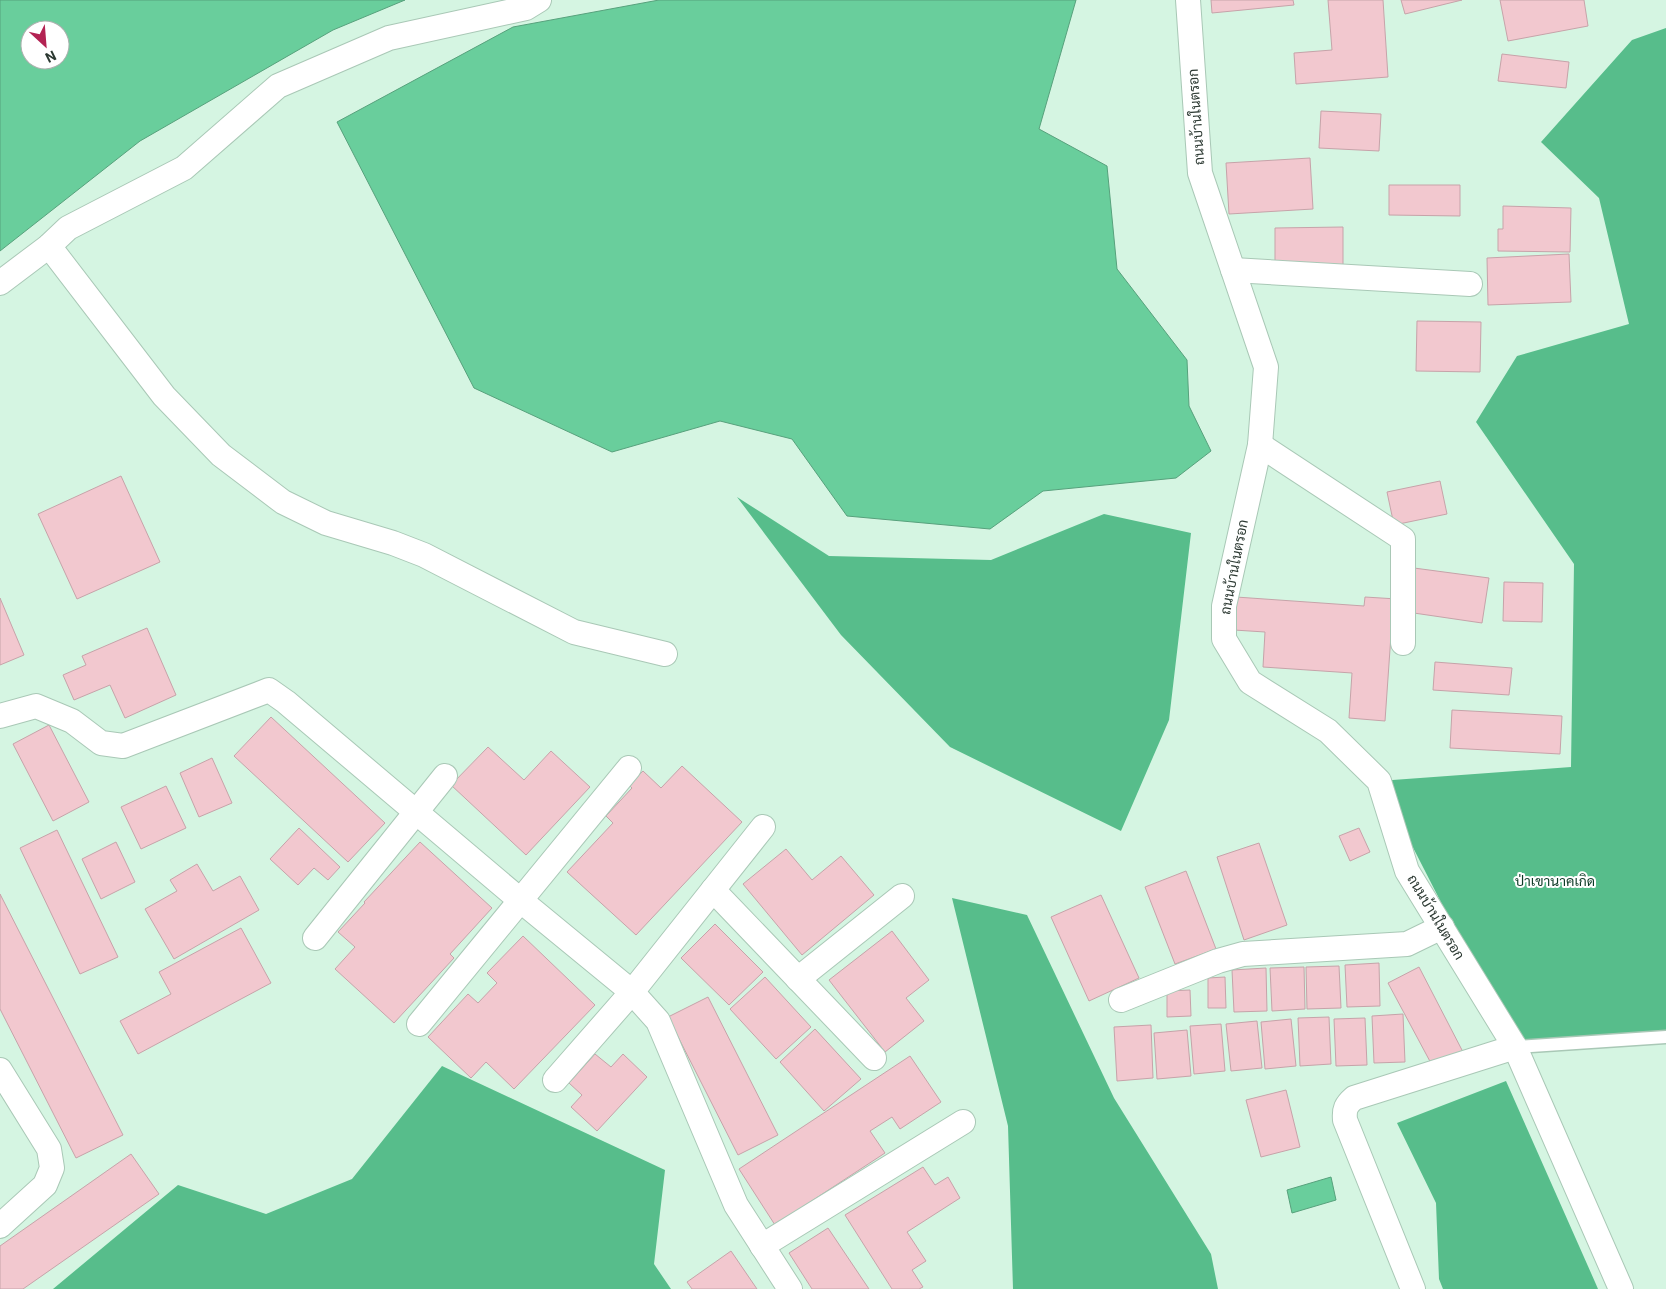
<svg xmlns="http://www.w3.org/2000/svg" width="1666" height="1289" viewBox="0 0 1666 1289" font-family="Roboto,Sarabun,sans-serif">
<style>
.forest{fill:#57bd8b}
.water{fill:#69ce9c;stroke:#57a17c;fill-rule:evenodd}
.building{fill:#f2c8cf;stroke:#c6a3a9}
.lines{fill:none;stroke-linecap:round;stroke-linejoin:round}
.lane-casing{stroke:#a9c8b6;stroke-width:15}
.street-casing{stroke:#a9c8b6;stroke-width:26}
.lane{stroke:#fff;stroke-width:12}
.street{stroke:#fff;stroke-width:24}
.labels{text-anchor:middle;stroke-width:4;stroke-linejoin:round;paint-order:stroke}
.street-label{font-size:14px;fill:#2c3932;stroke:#fff}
.park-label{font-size:14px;fill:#0d3a26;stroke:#fff}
</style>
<rect width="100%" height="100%" fill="#d5f5e2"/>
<g class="forest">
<polygon points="1666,28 1666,1038 1515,1047 1379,781 1571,767 1574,564 1476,422 1517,356 1629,324 1599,198 1541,142 1632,40"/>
<polygon points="737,497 829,556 991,560 1104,514 1191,533 1169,720 1121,831 950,747 841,635"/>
<polygon points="952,898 1027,915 1114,1098 1211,1254 1218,1289 1013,1289 1008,1126"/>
<polygon points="442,1066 665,1170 654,1264 671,1289 53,1289 178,1185 266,1214 352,1179"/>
<polygon points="1506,1081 1595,1282 1598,1289 1443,1289 1439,1279 1436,1203 1397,1123"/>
</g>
<g class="water">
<path d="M 0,0 L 405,0 L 333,30 L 140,141 L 0,251 ZM 30,30 L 60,30 L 60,60 L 30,60 Z"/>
<polygon points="659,0 1076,0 1039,129 1107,166 1117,269 1187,360 1189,406 1211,451 1176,478 1043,491 990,529 847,516 792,439 720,421 612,452 474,388 337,122 513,27"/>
<polygon points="1331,1177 1336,1200 1292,1213 1287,1190"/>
</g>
<g class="building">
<polygon points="1211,0 1293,0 1294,5 1212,13"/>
<polygon points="1328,0 1383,0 1388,77 1296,84 1294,53 1332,50"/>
<polygon points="1401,0 1462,0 1405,14"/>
<polygon points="1500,0 1584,0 1588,26 1508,41"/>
<polygon points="1502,54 1569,62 1566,88 1498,81"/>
<polygon points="1321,111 1381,114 1379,151 1319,148"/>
<polygon points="1310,158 1313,209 1229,214 1226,163"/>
<polygon points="1389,185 1460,185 1460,216 1389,215"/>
<polygon points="1503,206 1571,208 1570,252 1498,251 1498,229 1503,229"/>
<polygon points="1343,227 1343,268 1275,269 1275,228"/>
<polygon points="1569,254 1571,302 1488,305 1487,258"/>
<polygon points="1417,321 1481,322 1480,372 1416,371"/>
<polygon points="121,476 160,562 77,599 38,514"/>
<polygon points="1440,481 1447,514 1394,525 1387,492"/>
<polygon points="1414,568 1489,578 1482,623 1407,612"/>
<polygon points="1504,582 1543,583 1542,622 1503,621"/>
<polygon points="1236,597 1364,606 1365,597 1397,599 1391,635 1385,721 1349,718 1352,673 1263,667 1265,632 1234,630"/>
<polygon points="0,598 24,655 0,665"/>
<polygon points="147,628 176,695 125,718 110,685 74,700 63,675 86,665 82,656"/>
<polygon points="1435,662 1512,668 1509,695 1433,690"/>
<polygon points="1452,710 1562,716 1560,754 1450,748"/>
<polygon points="271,717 385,823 348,862 234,756"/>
<polygon points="49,725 89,802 53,821 13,744"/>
<polygon points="488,747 524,780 551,751 590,787 526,855 451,785"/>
<polygon points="212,758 232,803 199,817 180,773"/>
<polygon points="682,766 742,822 636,935 567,872 613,823 606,816 632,788 629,785 643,771 661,788"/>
<polygon points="166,786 186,828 141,849 121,807"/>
<polygon points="299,828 340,867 328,880 314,868 298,885 270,859"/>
<polygon points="1359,828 1370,852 1350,861 1339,836"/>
<polygon points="57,830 118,957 80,974 20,848"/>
<polygon points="116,842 135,882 101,899 82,859"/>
<polygon points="420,842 492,908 450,954 454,958 394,1023 335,969 355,947 338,932 365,903 364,902"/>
<polygon points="1259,843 1287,925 1244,940 1217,857"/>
<polygon points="786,849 812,880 841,856 874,895 802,955 743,884"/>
<polygon points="197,864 213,891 240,876 259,910 174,959 145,909 177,891 170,880"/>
<polygon points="1186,871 1216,949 1175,964 1145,887"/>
<polygon points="0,894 123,1135 76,1158 0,1009"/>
<polygon points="1101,895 1139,978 1089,1001 1051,917"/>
<polygon points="715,924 763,972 729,1005 681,958"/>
<polygon points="241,928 271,983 138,1054 120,1021 171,994 159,972"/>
<polygon points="892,931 929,980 906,998 924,1021 885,1052 829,980"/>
<polygon points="523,936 595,1005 514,1089 486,1062 471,1078 428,1037 468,994 478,1003 497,983 487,973"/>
<polygon points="1379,963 1380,1006 1347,1007 1345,965"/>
<polygon points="1339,966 1341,1008 1307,1009 1306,967"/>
<polygon points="1304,967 1305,1009 1272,1011 1270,968"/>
<polygon points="1419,967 1463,1052 1433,1067 1388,983"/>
<polygon points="1266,968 1267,1011 1234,1012 1232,970"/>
<polygon points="765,977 811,1027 776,1059 730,1009"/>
<polygon points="1225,977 1226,1008 1208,1008 1208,978"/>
<polygon points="1190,990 1191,1016 1167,1017 1167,991"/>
<polygon points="708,997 778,1135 738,1155 668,1017"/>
<polygon points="1403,1014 1405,1062 1374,1063 1372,1016"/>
<polygon points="1329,1017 1331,1064 1300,1066 1298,1018"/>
<polygon points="1365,1018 1367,1065 1336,1066 1334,1019"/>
<polygon points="1291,1019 1296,1066 1265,1069 1261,1022"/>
<polygon points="1257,1021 1262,1068 1231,1071 1226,1024"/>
<polygon points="1221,1024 1225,1071 1194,1074 1190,1026"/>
<polygon points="1151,1025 1153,1078 1117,1081 1114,1027"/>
<polygon points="815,1029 861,1079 824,1111 780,1062"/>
<polygon points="1187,1030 1191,1076 1157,1079 1154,1033"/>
<polygon points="595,1054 611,1067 623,1054 647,1077 597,1131 571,1107 582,1095 569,1083"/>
<polygon points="910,1056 941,1102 900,1129 892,1117 870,1131 885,1153 775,1225 739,1169"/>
<polygon points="1286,1090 1300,1147 1261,1157 1246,1100"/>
<polygon points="131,1154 159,1194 23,1289 0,1289 0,1246"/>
<polygon points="923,1167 935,1185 948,1177 960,1198 907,1232 926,1261 912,1270 923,1287 919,1289 892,1289 845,1215"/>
<polygon points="828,1228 869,1289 812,1289 789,1253"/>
<polygon points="731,1251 757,1289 692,1289 687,1282"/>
</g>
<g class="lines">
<g class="lane-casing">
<polyline id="lane" points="1515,1047 1666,1037"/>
</g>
<g class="street-casing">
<g id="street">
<polyline points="1188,0 1200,173 1266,367 1260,445 1224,606 1224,639 1250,682 1328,731 1379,781 1407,871 1515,1047 1621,1289"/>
<polyline points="49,246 164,396 221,455 283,502 326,523 393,543 424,555 574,632 665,654"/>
<polyline points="1233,270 1470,284"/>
<polyline points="0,283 49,246 68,228 184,168 278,86 389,38 526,8 539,0"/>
<polyline points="1260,445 1403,539 1403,643"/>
<polyline points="0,716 36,706 72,721 101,743 123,746 269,690 286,702 520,900 632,992 658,1021 736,1205 790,1289"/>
<polyline points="713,890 874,1058"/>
<polyline points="315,938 445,776"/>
<polyline points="798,979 902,896"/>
<polyline points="1121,1000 1218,961 1243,954 1407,944 1442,927"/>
<polyline points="419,1024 629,768"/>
<polyline points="0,1070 49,1149 52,1168 45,1185 0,1226"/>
<polyline points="555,1080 632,992 763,827"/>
<polyline points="762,1246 963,1122"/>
<path d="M 1413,1289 L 1345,1120 C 1344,1109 1346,1105 1354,1098 L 1515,1047"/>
</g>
</g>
<use href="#lane" class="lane"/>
<use href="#street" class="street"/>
</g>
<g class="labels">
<g class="street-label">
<text transform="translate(1196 117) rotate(-94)" y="5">ถนนบ้านในตรอก</text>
<text transform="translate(1234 567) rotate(-79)" y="5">ถนนบ้านในตรอก</text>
<text transform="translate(1436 917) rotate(59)" y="5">ถนนบ้านในตรอก</text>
</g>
<g class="park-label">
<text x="1555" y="886">ป่าเขานาคเกิด</text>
</g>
</g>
<g transform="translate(45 45) rotate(154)"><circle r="24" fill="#ffffff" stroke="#abb0ad"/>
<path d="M0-4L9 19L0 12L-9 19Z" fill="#b32353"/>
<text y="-8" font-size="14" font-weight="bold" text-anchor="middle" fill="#2c3932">N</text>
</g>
</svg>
